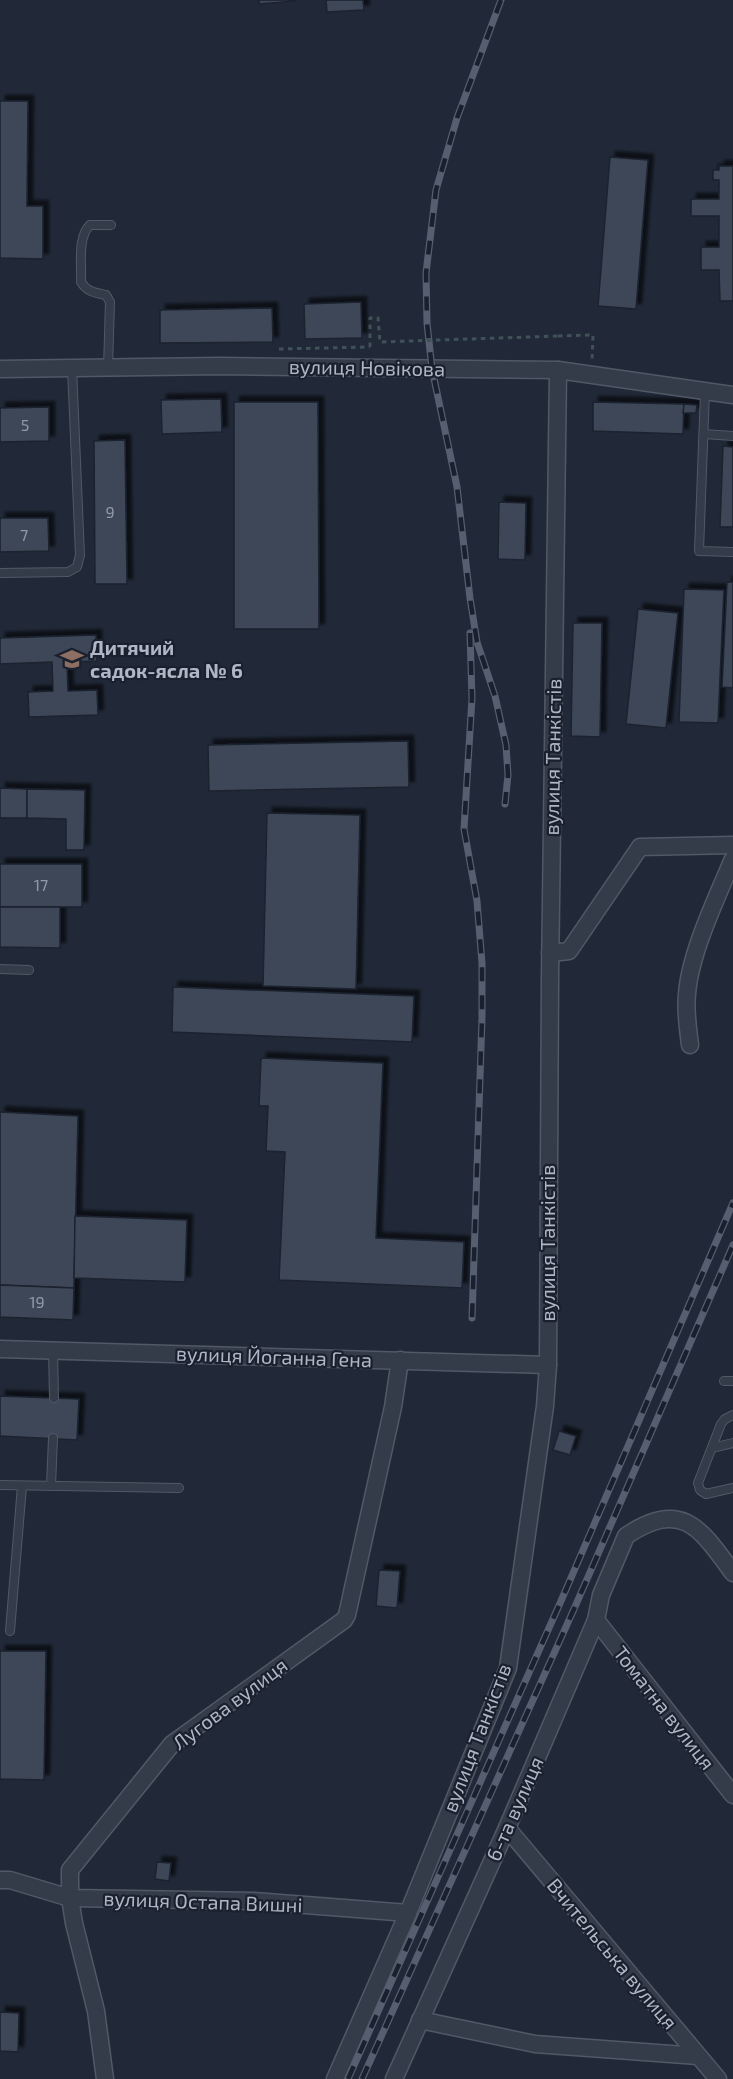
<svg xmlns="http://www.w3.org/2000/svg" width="733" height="2079" viewBox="0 0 733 2079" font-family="'Exo 2',sans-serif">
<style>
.building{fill:#3d4758;stroke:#1c222f;stroke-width:1.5;filter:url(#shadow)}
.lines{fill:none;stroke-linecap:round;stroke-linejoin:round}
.service-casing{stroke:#525966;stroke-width:10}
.minor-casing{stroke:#525966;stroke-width:19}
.path{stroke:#405257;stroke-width:3;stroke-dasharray:4.5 4.5;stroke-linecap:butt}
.service{stroke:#343b49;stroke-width:8}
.minor{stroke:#343b49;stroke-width:16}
.rail-casing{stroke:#565f70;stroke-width:7}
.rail{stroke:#1a202d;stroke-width:4.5;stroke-dasharray:14;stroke-linecap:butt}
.path-bridge{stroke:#405257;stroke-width:3;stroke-dasharray:4.5 4.5;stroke-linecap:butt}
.labels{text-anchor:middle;stroke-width:4.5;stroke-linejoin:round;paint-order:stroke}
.number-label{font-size:16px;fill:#929aaa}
.street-label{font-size:20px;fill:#afb6c5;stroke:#1a202d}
.poi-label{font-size:20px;font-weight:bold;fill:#afb6c5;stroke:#1a202d;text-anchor:start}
</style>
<defs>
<filter id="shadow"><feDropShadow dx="5.5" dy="-5.5" stdDeviation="1.5" flood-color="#0009"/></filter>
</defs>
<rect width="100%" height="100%" fill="#212938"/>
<g class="building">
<polygon points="259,0 296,0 296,1 259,4"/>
<polygon points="326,0 363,0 364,10 327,12"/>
<polygon points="0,101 28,101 27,206 43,206 43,259 0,258"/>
<polygon points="610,157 648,160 636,309 598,306"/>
<polygon points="719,166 733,166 733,301 720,301 719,270 701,270 701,247 719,247 719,216 691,216 691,199 719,199 719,180 713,180 713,170 719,170"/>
<polygon points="361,302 362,338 305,339 304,304"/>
<polygon points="272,308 273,342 160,343 160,310"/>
<polygon points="221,399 222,432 162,434 161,400"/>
<polygon points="234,402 318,402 319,629 234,629"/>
<polygon points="593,402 684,404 683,434 593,431"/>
<polygon points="684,404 697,405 696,413 683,413"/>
<polygon points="49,407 49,441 0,442 0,408"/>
<polygon points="125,440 127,584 95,584 94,441"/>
<polygon points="723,446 733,447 733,527 720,527"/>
<polygon points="499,502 526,503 525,560 498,559"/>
<polygon points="0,518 48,518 49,551 0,552"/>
<polygon points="727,582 733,582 733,688 722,687"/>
<polygon points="684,589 724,590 718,723 679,722"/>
<polygon points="638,609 678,613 666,728 626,724"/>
<polygon points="573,623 602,623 600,737 571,736"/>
<polygon points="96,635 97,661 67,662 68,691 97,690 98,715 29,717 28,692 53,691 52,662 0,664 0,638"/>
<polygon points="408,741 409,787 209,791 208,745"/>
<polygon points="0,788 27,789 27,818 0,818"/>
<polygon points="27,789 85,790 84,850 66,850 66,819 27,818"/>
<polygon points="267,813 360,815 356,989 263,986"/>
<rect x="0" y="864" width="82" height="43"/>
<polygon points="0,907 60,907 60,948 0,947"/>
<polygon points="173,987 414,996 412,1042 172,1032"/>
<polygon points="261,1058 383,1063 376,1238 464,1242 462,1288 279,1280 285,1152 266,1151 268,1106 259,1106"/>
<polygon points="0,1112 78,1116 74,1288 0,1285"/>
<polygon points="75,1216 187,1220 185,1282 74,1278"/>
<polygon points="0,1285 74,1288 73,1320 0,1317"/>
<polygon points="0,1396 79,1399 77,1440 0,1436"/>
<polygon points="559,1431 576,1436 570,1455 553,1450"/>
<polygon points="379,1570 400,1571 397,1608 376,1606"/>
<polygon points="0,1651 46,1651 44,1780 0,1779"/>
<polygon points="157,1862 171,1863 169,1881 155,1879"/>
<polygon points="0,2012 19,2013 18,2052 0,2051"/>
</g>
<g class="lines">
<g class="service-casing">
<g id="service">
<path d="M 108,368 L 110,302 L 106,295 C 96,293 87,292 81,282 C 82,266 77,237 90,225 L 111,225"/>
<polyline points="705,391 699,551 733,552"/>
<polyline points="704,434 733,436"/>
<polyline points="0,573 68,572 77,567 80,555 72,368"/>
<polyline points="0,969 29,970"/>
<polyline points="53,1350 54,1398"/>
<polyline points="724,1381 733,1381"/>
<polyline points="733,1415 725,1419 721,1424 698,1483 700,1490 706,1494 733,1488"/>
<polyline points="712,1448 733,1443"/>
<polyline points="0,1485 179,1488"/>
<polyline points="51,1486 53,1438"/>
<polyline points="10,1631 22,1486"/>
</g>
</g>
<g class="minor-casing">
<g id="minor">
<polyline points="0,369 220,366 558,370 733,395"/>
<polyline points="550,953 569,951 640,847 733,845"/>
<path d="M 690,1045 C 688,1028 685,1011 687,994 C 690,953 717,897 733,859"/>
<polyline points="0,1349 548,1365"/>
<polyline points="596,1620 733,1795"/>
<polyline points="507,1828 718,2079"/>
<polyline points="0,1880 10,1880 70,1898 254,1901 408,1913"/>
<polyline points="420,2020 535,2044 698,2056"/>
<polyline points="105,2079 96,2011 74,1923 70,1898 70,1870 172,1744 344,1620 347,1615 393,1407 400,1360"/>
<polyline points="335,2079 408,1913 508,1668 545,1406 548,1365 550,978 558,370"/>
<path d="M 394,2079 L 507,1828 L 596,1620 L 601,1595 L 626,1536 C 682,1498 701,1529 733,1573"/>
</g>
</g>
<g class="path">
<polyline points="558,336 593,335 592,361"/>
<polyline points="279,349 370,347"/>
</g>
<use href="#service" class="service"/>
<use href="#minor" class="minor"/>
<g class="rail-casing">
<g id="rail">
<polyline points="501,0 457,118 436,190 426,273 427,323 432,369 457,487 470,598 477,642 495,696 506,745 508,775 505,804"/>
<polyline points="470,633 472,698 464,829 477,901 482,963 482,1018 472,1318"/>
<polyline points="348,2079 561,1601 733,1203"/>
<polyline points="362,2079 574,1609 733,1245"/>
</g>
</g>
<use href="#rail" class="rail"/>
<polyline class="path-bridge" points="370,347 370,318 378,318 380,342 558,336"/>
</g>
<defs>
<g id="school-bare" transform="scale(1.8)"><path d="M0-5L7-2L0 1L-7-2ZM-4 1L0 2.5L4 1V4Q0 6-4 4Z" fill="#8d6e63" stroke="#1a202d" stroke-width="2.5" paint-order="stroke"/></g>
</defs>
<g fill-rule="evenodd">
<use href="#school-bare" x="72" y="659"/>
</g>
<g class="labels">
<g class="number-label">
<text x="25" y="431">5</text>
<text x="110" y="518">9</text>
<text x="24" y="541">7</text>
<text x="41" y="891">17</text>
<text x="37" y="1308">19</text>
</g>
<g class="street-label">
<text transform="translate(367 368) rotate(1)" y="7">вулиця Новікова</text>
<text transform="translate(553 757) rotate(-89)" y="7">вулиця Танкістів</text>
<text transform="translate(548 1243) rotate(-90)" y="7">вулиця Танкістів</text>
<text transform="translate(274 1357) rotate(2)" y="7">вулиця Йоганна Гена</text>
<text transform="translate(230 1704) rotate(-37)" y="7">Лугова вулиця</text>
<text transform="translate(664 1708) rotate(52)" y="7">Томатна вулиця</text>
<text transform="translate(477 1738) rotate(-69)" y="7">вулиця Танкістів</text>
<text transform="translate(515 1809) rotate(-66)" y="7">6-та вулиця</text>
<text transform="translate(203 1902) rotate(2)" y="7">вулиця Остапа Вишні</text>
<text transform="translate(612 1954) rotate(50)" y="7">Вчительська вулиця</text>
</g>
<g class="poi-label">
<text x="90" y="655">Дитячий<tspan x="90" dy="23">садок-ясла № 6</tspan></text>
</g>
</g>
</svg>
